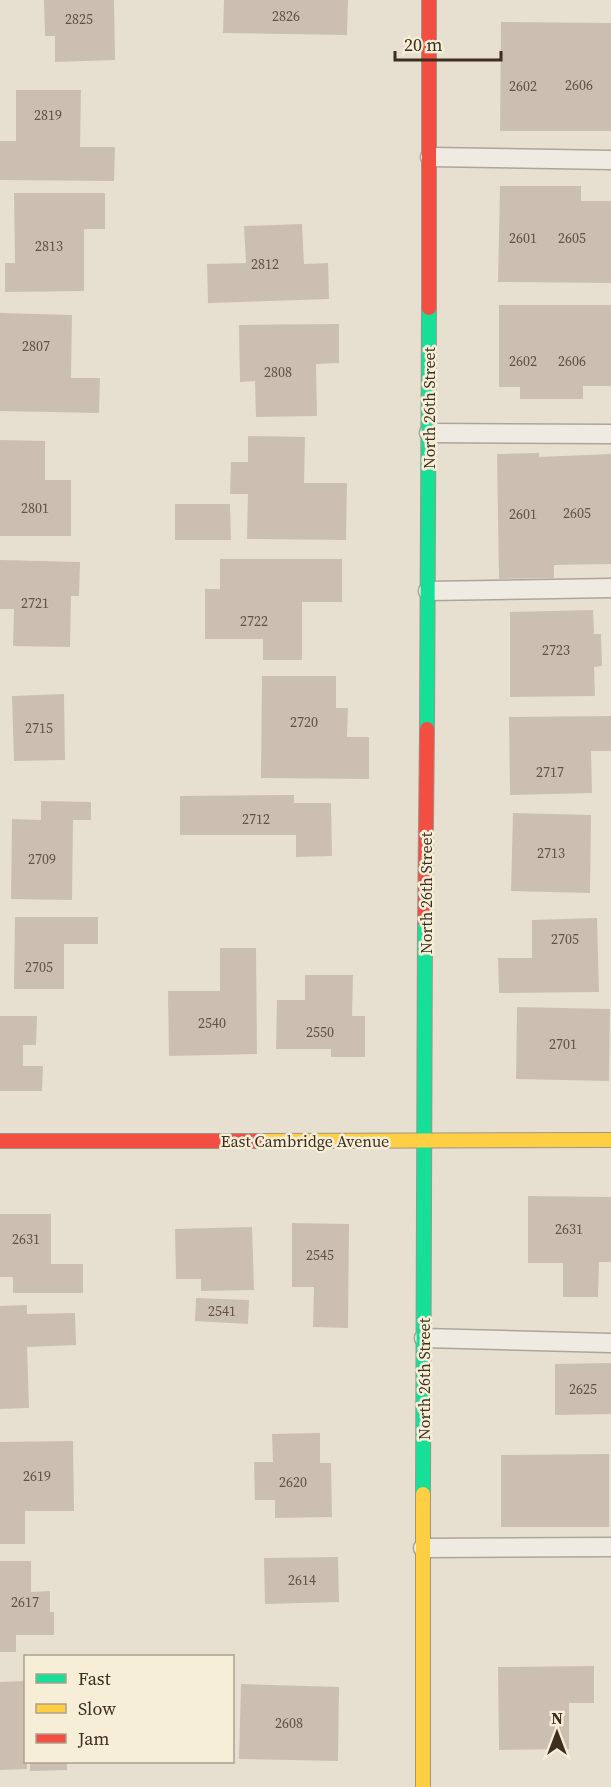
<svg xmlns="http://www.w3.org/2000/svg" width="611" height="1787" viewBox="0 0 611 1787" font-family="'Source Serif 4',serif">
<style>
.building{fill:#cbbfb2}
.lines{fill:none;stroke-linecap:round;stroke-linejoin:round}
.lane-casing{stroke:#ada599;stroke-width:21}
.fast-casing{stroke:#9c958a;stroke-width:16}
.slow-casing{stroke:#9c958a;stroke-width:16}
.jam-casing{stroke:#9c958a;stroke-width:16}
.lane{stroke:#efebe3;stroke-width:18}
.fast{stroke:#16e098;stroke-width:14}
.slow{stroke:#ffcf43;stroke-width:14}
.jam{stroke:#f24e42;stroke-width:14}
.labels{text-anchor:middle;stroke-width:5;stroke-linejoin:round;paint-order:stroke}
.number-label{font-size:14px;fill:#605244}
.street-label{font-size:16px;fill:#3d2e20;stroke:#f7eed8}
</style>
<rect width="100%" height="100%" fill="#e7e0d1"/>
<g class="building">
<polygon points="44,0 114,0 115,60 55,62 55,36 45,36"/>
<polygon points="224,0 348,0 347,35 223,33"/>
<polygon points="501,22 611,23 611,131 500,131"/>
<polygon points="16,90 81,90 80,147 115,147 114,181 0,180 0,141 16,141"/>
<polygon points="500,186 581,186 581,201 611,201 611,283 498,282"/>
<polygon points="14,193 105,193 105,229 84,229 84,291 5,292 5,263 15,263"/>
<polygon points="302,224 304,264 328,263 329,299 208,303 207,264 246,263 244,226"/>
<polygon points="499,305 611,305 611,386 583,386 583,399 520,399 520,387 499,387"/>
<polygon points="0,313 72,315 71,378 100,378 99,413 0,411"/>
<polygon points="339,324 339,363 316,364 317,416 256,417 255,381 240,382 239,325"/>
<polygon points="248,436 305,437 304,483 347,483 346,540 247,539 248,494 230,494 231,462 248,462"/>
<polygon points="0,440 45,441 45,480 71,480 71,536 0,536"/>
<polygon points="539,453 539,457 611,454 611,564 554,565 554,578 499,579 497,454"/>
<polygon points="175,504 230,504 231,540 175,540"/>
<polygon points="220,559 342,559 342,602 302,602 302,660 263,660 263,639 205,639 205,589 220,589"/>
<polygon points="0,560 80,562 79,596 71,596 70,647 13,646 14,609 0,609"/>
<polygon points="593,610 594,634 601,634 602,666 594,667 595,696 510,697 510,612"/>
<polygon points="262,676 336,676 336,708 348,708 347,737 369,737 369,779 261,778"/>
<polygon points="64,694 65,760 14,761 12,696"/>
<polygon points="611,716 611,751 591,751 592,793 510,795 509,717"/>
<polygon points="294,795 294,803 331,803 332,856 296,857 296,835 180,835 180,796"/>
<polygon points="41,801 91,802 91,820 73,820 72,900 11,899 12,819 41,820"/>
<polygon points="513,813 591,815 590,893 511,891"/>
<polygon points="15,917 98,917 98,944 64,944 64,989 14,989"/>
<polygon points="597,918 599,992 499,993 498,958 532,958 532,920"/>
<polygon points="220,948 256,948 257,1054 169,1056 168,991 220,991"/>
<polygon points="305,975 353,975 352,1016 365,1016 365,1057 331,1057 331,1049 276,1049 277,1000 305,1000"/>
<polygon points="517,1007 610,1009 609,1081 516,1079"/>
<polygon points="0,1016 37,1016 36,1045 23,1045 23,1066 43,1066 42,1091 0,1091"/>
<polygon points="528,1196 611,1197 611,1262 599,1262 598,1297 563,1297 563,1263 528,1263"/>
<polygon points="0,1214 51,1214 51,1264 83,1264 83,1293 13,1293 13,1277 0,1277"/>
<polygon points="292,1223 349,1224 348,1328 313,1327 314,1287 292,1287"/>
<polygon points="252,1227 254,1290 201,1291 201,1279 176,1279 175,1229"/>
<polygon points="196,1298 249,1300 248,1324 195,1321"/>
<polygon points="27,1305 27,1314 75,1313 76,1345 27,1347 29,1408 0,1409 0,1306"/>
<polygon points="611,1363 611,1414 555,1415 555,1364"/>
<polygon points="320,1433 320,1463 331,1463 332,1517 275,1518 275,1500 255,1500 254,1462 273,1462 272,1434"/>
<polygon points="73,1441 74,1511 25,1511 25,1544 0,1544 0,1442"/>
<polygon points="609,1454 609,1527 501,1527 501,1455"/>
<polygon points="338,1557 339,1602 265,1604 264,1558"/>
<polygon points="0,1561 31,1561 31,1592 50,1591 50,1612 54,1612 54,1635 16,1635 16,1652 0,1652"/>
<polygon points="594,1666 594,1703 569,1703 569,1749 499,1750 498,1667"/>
<polygon points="26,1681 27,1769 0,1770 0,1682"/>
<polygon points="241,1684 339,1687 338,1761 239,1759"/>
<polygon points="30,1762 67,1762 67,1770 30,1771"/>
</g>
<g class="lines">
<g class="lane-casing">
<g id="lane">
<polyline points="430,157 611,160"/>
<polyline points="429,433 611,434"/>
<polyline points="428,591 611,588"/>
<polyline points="424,1338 611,1343"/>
<polyline points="423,1548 611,1547"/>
</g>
</g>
<g class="fast-casing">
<g id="fast">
<polyline points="427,729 429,308"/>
<polyline points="423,1494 425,921"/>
</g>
</g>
<g class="slow-casing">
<g id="slow">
<polyline points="256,1141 611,1140"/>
<polyline points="423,1787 423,1494"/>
</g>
</g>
<g class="jam-casing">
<g id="jam">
<polyline points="429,0 429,308"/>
<polyline points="425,921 427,729"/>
<polyline points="0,1141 256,1141"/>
</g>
</g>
<use href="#lane" class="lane"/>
<use href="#fast" class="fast"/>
<use href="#slow" class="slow"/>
<use href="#jam" class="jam"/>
</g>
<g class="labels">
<g class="number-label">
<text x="286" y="21">2826</text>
<text x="79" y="24">2825</text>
<text x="579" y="90">2606</text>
<text x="523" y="91">2602</text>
<text x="48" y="120">2819</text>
<text x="523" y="243">2601</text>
<text x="572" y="243">2605</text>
<text x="49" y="251">2813</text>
<text x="265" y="269">2812</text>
<text x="36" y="351">2807</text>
<text x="523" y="366">2602</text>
<text x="572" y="366">2606</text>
<text x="278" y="377">2808</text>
<text x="35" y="513">2801</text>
<text x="577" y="518">2605</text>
<text x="523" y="519">2601</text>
<text x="35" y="608">2721</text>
<text x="254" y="626">2722</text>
<text x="556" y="655">2723</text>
<text x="304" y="727">2720</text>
<text x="39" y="733">2715</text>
<text x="550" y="777">2717</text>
<text x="256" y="824">2712</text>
<text x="551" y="858">2713</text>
<text x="42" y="864">2709</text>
<text x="565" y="944">2705</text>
<text x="39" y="972">2705</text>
<text x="212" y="1028">2540</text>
<text x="320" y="1037">2550</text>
<text x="563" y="1049">2701</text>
<text x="569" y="1234">2631</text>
<text x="26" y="1244">2631</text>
<text x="320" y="1260">2545</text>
<text x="222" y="1316">2541</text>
<text x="583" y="1394">2625</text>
<text x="37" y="1481">2619</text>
<text x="293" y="1487">2620</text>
<text x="302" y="1585">2614</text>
<text x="25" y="1607">2617</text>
<text x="289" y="1728">2608</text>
</g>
<g class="street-label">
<text transform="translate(429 408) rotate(-90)" y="6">North 26th Street</text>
<text transform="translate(426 893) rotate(-90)" y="6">North 26th Street</text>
<text x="305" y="1147">East Cambridge Avenue</text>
<text transform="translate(424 1379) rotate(-90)" y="6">North 26th Street</text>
</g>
</g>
<rect x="24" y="1655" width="210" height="108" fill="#f7eed8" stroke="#ada18e" stroke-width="1.5"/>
<rect x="36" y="1674" width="30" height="9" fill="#16e098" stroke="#ada18e" stroke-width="1.5"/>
<text x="78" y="1685" font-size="18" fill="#3d2e20">Fast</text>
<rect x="36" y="1704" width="30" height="9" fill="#ffcf43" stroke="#ada18e" stroke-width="1.5"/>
<text x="78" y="1715" font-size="18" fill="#3d2e20">Slow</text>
<rect x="36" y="1734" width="30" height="9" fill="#f24e42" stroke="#ada18e" stroke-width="1.5"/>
<text x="78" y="1745" font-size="18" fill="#3d2e20">Jam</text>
<g transform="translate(557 1733)" stroke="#f7eed8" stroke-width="4.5" paint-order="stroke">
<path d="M0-4.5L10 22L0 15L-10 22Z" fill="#3d2e20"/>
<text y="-9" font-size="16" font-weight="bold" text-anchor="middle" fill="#3d2e20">N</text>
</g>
<path d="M395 51v9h106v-9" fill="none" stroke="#3d2e20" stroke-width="3"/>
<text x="404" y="51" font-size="18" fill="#3d2e20" stroke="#f7eed8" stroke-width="4.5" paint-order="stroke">20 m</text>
</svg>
